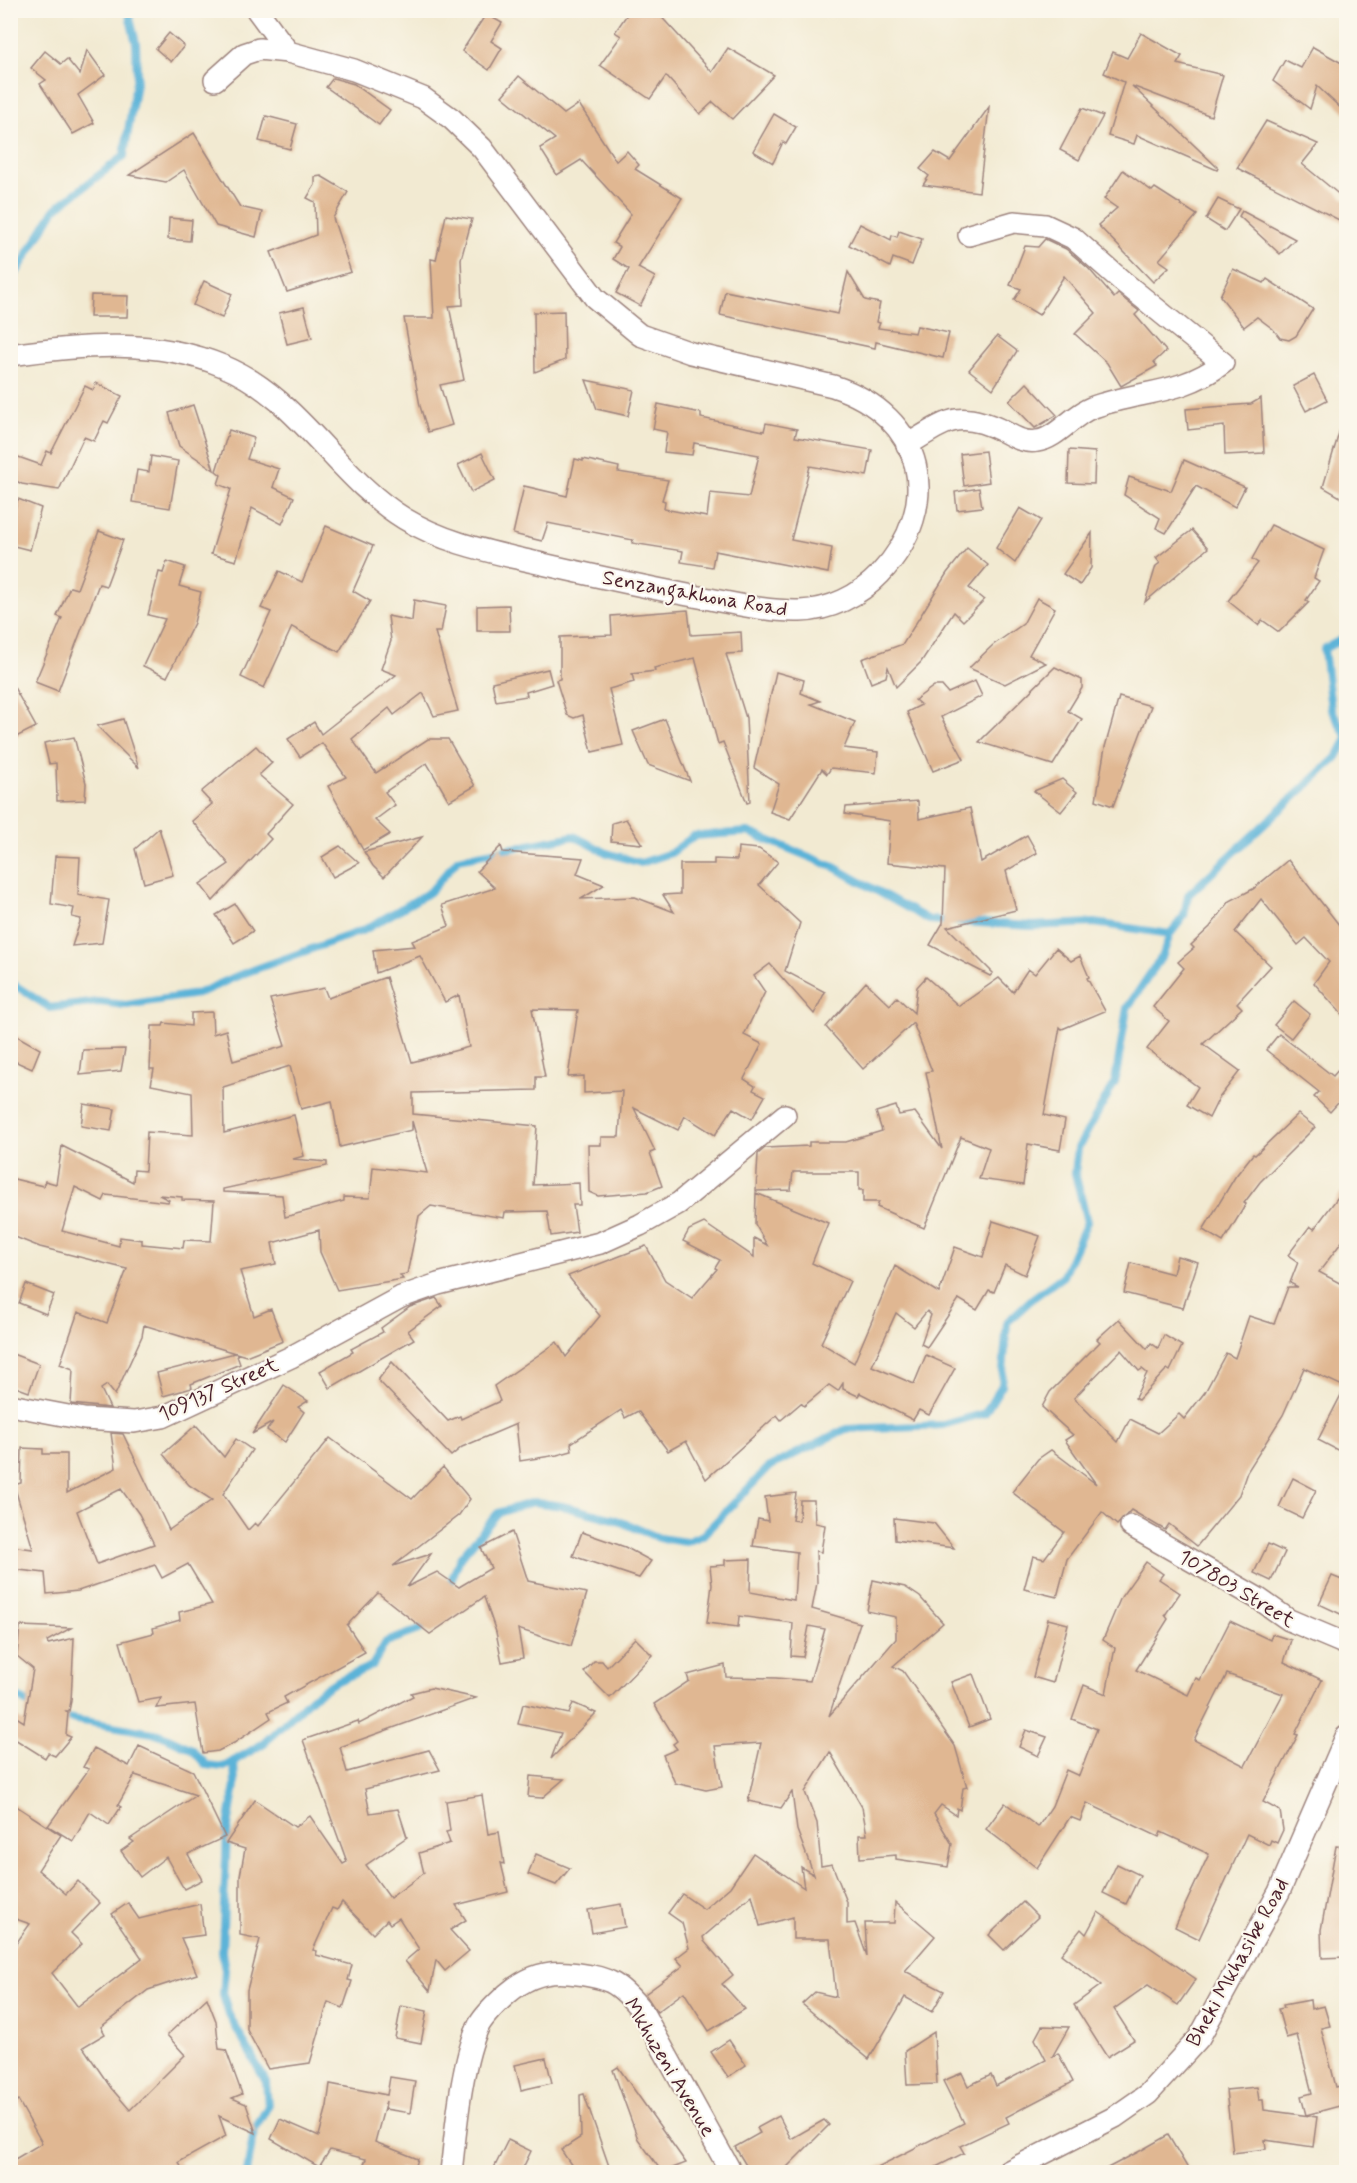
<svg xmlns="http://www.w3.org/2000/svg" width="1357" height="2183" viewBox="0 0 1357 2183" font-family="Mynerve,sans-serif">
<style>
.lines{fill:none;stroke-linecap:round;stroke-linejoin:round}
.stream{stroke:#5bb3d8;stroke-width:8}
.building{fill:#e0b792;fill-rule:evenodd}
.minor-casing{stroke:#9e847e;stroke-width:24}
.minor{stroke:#fff;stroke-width:21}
.labels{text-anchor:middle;stroke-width:4.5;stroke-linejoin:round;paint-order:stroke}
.street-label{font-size:21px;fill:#4a1f2b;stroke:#fbf7ec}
</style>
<rect width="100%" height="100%" fill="#fbf7ec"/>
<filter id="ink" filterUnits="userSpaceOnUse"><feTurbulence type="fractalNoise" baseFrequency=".0167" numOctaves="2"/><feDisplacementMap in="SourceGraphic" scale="12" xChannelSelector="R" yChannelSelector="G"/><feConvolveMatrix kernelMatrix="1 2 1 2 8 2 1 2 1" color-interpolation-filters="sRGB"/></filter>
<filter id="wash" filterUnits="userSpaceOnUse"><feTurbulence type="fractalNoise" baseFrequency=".008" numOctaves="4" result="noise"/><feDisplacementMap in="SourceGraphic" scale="24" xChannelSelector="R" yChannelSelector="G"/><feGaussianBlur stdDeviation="1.35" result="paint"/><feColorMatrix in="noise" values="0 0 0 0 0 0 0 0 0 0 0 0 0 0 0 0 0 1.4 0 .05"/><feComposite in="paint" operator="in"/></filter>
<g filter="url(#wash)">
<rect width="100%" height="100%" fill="#f2ead2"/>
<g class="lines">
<g class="stream">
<polyline points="10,283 55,209 124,156 137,76 136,43 128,10"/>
<polyline points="1346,637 1324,649 1331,709 1346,735"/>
<polyline points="10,982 50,1008 99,1002 126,1005 197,994 242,974 364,930 430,892 458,859 574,836 607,853 641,863 671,853 694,836 748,832 834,867 929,920 1032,926 1094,923 1170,934"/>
<polyline points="448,1589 460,1558 498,1513 533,1502 562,1506 614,1519 659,1538 686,1542 703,1535 769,1467 846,1429 943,1425 985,1413 1002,1385 1007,1322 1033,1298 1063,1276 1087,1222 1075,1173 1078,1148 1115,1082 1127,1008 1163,955 1170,934 1184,916 1188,895 1337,757 1346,740"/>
<polyline points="10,1692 35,1708"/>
<polyline points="60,1717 159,1734 192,1749 206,1765 224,1767 264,1743 312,1697 335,1682 372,1666 386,1642 419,1630 427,1619"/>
<polyline points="234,1761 235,1785 227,1833 222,1952 225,1970 223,1995 229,2015 266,2082 268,2106 254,2131 247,2172"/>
</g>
</g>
<g id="blocks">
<g class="building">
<polygon points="630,10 655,10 712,72 728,48 774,75 732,119 713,102 700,114 666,76 650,99 600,65 621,36 615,32"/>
<polygon points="486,14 502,23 491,41 502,48 489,70 462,51"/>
<polygon points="169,33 184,46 171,62 156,49"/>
<polygon points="1141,33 1182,56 1177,64 1223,75 1211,116 1132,86 1218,168 1217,170 1137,135 1134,144 1108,136 1124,82 1104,73 1113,52 1127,58"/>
<polygon points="1313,47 1347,66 1347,114 1317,86 1310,109 1273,81 1285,60 1301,68"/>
<polygon points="87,50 105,75 78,95 94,123 73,134 40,84 46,80 31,68 45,51 61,64 67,59 80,75"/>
<polygon points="519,76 564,114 579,104 616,161 627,151 639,165 635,169 682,198 638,268 655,277 640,306 616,293 629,269 613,259 620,247 613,243 631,214 581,160 557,175 540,148 555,139 502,96"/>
<polygon points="333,78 354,84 390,110 379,125 326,87"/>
<polygon points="989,107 979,192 923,185 929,176 920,169 935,152 950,161"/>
<polygon points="1082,108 1103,116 1079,160 1060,150"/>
<polygon points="774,114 796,127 786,144 783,142 773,163 753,151"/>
<polygon points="266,116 297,124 290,149 259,141"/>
<polygon points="1266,121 1318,144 1302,164 1347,201 1347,224 1237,168"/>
<polygon points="194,133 240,207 262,212 256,237 216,226 184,170 166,182 129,175"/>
<polygon points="1123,170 1152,191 1155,188 1197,215 1159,260 1169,267 1153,282 1098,225 1117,208 1104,199"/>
<polygon points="321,176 348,192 333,218 351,272 287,292 271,252 316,235 315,202 307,198 315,185 315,177"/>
<polygon points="1218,199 1239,209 1225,231 1206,219"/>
<polygon points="1242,211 1295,239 1280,254 1239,216"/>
<polygon points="446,215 472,219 461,259 463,305 449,306 464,380 440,385 452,425 428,432 420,406 404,318 434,318 431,259 436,260"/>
<polygon points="169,218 192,220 190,241 168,239"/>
<polygon points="860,224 891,240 892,235 897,237 899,231 922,239 912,265 893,258 890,267 849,245"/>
<polygon points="1045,239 1066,249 1089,269 1114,298 1118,294 1139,311 1135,315 1166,351 1154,362 1157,366 1121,386 1107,363 1075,334 1096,313 1064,276 1039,315 1014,300 1021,289 1010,285 1025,246 1038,247"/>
<polygon points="1233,269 1264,283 1267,279 1313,309 1296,336 1289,340 1280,338 1273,329 1257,317 1244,327 1220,296"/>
<polygon points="848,272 865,300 880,303 876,322 880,323 878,328 915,333 917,326 949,333 943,358 876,342 875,348 720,315 725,291 838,314"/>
<polygon points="204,281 232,294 222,318 193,305"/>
<polygon points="91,295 128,296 127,317 90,317"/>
<polygon points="304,307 312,338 287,344 279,313"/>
<polygon points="564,311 565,360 535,372 534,312"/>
<polygon points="997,336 1017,351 993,389 969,370"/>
<polygon points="1314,375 1327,400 1306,411 1293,386"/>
<polygon points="586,380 634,390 628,416 597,409"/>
<polygon points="96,383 122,396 108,423 104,421 94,441 84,437 59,490 22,484 10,478 10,454 41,465 47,451 51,453 85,386 93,390"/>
<polygon points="1027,383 1057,415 1035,428 1009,401"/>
<polygon points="1261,398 1264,453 1225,455 1224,426 1188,430 1186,409 1251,404"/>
<polygon points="658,404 701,413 701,418 764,431 766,423 797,429 795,437 872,450 867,476 810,466 791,540 832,548 828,573 715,551 712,567 681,562 683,551 632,543 633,540 548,523 542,541 513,534 524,486 567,496 575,459 583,461 583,459 619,467 618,472 668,480 662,500 665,501 664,509 707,517 710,493 749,497 759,455 694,443 692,455 664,452 667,432 653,429"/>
<polygon points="193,405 214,470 179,446 169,413"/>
<polygon points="1341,426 1347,427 1347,501 1323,487"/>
<polygon points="229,430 254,438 247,459 279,469 273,487 294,497 282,524 252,508 236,561 211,554 231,489 218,484 221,475 216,471"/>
<polygon points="1069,450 1095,452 1094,484 1068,483"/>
<polygon points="985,451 989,482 964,486 960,454"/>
<polygon points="482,453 495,480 471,492 458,465"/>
<polygon points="151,456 178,461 170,508 132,502 137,470 149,472"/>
<polygon points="1184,460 1245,487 1235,507 1196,486 1166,533 1156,528 1160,518 1124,495 1129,477 1171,491"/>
<polygon points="979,488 982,507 957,510 955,492"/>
<polygon points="18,499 41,508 30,550 10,545 10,524"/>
<polygon points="1020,508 1041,520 1015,563 996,548"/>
<polygon points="1271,525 1324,550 1314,578 1319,581 1306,600 1309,602 1279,632 1262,620 1258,625 1228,601 1258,563 1252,559"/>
<polygon points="326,526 373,546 353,591 370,601 339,652 292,627 264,688 241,677 271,612 261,608 279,571 302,582"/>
<polygon points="1192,530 1208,548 1145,602 1156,566 1160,563 1156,558"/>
<polygon points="99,531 123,540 106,586 99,584 58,691 35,682 62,618 57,616 70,587 77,589"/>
<polygon points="1092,533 1091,568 1080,585 1063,574"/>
<polygon points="967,548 988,565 969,588 984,600 963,621 954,612 921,662 896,687 888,667 886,677 871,683 862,659 903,644 947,573"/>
<polygon points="167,561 185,567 179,586 201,592 194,623 167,677 143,666 165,619 148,615 159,572 163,573"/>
<polygon points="1037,598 1055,608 1029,655 1046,663 1005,684 969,668 993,645 1023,624"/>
<polygon points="414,600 446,606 441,632 435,632 458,711 434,716 423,693 394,715 389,708 352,739 376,773 428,739 448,739 475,786 449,801 427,763 385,792 395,805 375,820 390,834 363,850 328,786 346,777 322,743 300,757 288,739 314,722 321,734 396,675 381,669 391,641 388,616 412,621"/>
<polygon points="509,605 510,631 477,631 477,606"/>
<polygon points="688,610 691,635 741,632 742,653 726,654 746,718 750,802 747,803 723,742 718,744 695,658 654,668 655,671 632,674 634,682 609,689 623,745 592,752 583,715 574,718 567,715 556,680 560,679 560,637 612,635 611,616"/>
<polygon points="1055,667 1082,680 1082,688 1068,711 1082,719 1053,765 979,742"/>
<polygon points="548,669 552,684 526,692 527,696 496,701 492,682"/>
<polygon points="776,672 804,680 801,693 820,701 811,704 855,722 844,748 878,752 876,773 831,768 827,774 822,769 790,819 770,812 779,784 754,768"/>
<polygon points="10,680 36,727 10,740"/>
<polygon points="975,681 982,696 941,717 964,759 933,771 907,712 921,705 915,700 934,686 942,686 948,693"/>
<polygon points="1119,697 1151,706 1113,806 1096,800 1105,747"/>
<polygon points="123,719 139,768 97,726"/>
<polygon points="665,719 690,781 648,765 633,731"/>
<polygon points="74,737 86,783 85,800 57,801 56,763 49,764 44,743"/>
<polygon points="256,746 272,763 259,775 293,804 266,834 271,839 213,901 200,884 229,864 192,821 212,804 201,792"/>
<polygon points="1062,779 1077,792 1061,812 1034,791"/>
<polygon points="918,801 919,819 970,808 981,862 1027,835 1037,853 1006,871 1016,910 947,927 993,973 990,976 930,945 943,923 945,869 887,863 890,821 845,814 846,807"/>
<polygon points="626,819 642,844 611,841 612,823"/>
<polygon points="159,828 173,875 144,883 135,849"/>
<polygon points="422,837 384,877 373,866 364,852"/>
<polygon points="340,846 359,863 333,877 322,857"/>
<path d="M 501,846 L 503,852 L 583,858 L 577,874 L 604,885 L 581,899 L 635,897 L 674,912 L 663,895 L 680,894 L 680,864 L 714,864 L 714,859 L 737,860 L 738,847 L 759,849 L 778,862 L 759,885 L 800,923 L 785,971 L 825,992 L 814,1014 L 770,964 L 754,976 L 765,992 L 744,1035 L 762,1044 L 744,1079 L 755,1086 L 753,1090 L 765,1096 L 752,1119 L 733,1108 L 715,1135 L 685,1116 L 678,1130 L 634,1108 L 655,1151 L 650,1153 L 662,1186 L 647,1192 L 598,1196 L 589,1192 L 588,1145 L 601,1145 L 601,1137 L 619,1137 L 622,1091 L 584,1093 L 584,1076 L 568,1077 L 578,1010 L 532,1009 L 545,1077 L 536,1077 L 536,1090 L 413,1093 L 413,1114 L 537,1126 L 533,1185 L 579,1183 L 580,1205 L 573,1205 L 577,1232 L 551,1236 L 547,1211 L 505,1212 L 504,1218 L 431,1206 L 419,1216 L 407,1274 L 400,1275 L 403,1279 L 337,1290 L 320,1252 L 319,1230 L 272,1243 L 276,1264 L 240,1271 L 254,1316 L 271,1309 L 283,1341 L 246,1356 L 236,1353 L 240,1364 L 191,1384 L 192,1388 L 163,1396 L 157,1373 L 235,1353 L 144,1325 L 142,1336 L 115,1395 L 107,1385 L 101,1389 L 110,1408 L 71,1404 L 73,1369 L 60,1364 L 78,1312 L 107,1323 L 127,1269 L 40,1247 L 10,1235 L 10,1178 L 43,1186 L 45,1181 L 56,1184 L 62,1146 L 133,1182 L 134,1170 L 145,1171 L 147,1132 L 193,1135 L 192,1093 L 151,1085 L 154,1069 L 150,1069 L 152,1026 L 163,1026 L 164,1023 L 191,1026 L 191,1013 L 212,1012 L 213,1034 L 226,1030 L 233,1061 L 285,1046 L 270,999 L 324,988 L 328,998 L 386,977 L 412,1062 L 469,1047 L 459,995 L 445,1002 L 420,956 L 376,973 L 373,950 L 415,946 L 412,941 L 449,926 L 442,905 L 495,888 L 477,871 ZM 290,1066 L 301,1109 L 332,1101 L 340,1147 L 412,1130 L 412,1121 L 427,1173 L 373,1167 L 370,1198 L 344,1197 L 344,1201 L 285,1217 L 282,1195 L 223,1192 L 223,1189 L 327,1166 L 327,1162 L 293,1159 L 304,1156 L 294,1115 L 224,1133 L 223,1087 ZM 75,1187 L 103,1201 L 106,1195 L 168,1202 L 169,1200 L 159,1195 L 182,1197 L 182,1200 L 214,1201 L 211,1241 L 184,1240 L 183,1248 L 142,1244 L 142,1240 L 120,1237 L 119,1246 L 62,1231 Z"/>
<polygon points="55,856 80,857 78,895 109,900 102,943 72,946 81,919 72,917 74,908 51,904"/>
<polygon points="1288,860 1347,935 1347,1020 1314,983 1329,962 1306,938 1298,945 1261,899 1235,932 1271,966 1237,1003 1242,1008 1203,1044 1240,1071 1219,1098 1209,1118 1187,1105 1198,1087 1147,1049 1169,1021 1153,1007 1184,968 1178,962 1194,948 1191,945 1210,927 1230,901 1253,889"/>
<polygon points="235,904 253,931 234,943 216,915"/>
<polygon points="1056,948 1071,961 1080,956 1089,977 1087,978 1105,1011 1062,1029 1060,1027 1044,1115 1065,1120 1060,1150 1028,1144 1023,1185 979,1179 989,1148 961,1137 924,1228 877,1207 879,1202 863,1202 863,1190 859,1190 859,1172 793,1172 791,1190 756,1191 758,1154 765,1148 809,1146 809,1142 846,1142 882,1131 876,1112 896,1106 899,1115 915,1112 942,1149 926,1072 932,1071 913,1023 863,1069 826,1027 866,982 890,1005 897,997 914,1013 917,987 926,977 959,1006 999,978 1013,992 1028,969 1035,974"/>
<polygon points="1294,1001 1310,1014 1291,1038 1274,1025"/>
<polygon points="10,1032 40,1049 32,1069 10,1059"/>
<polygon points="1279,1034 1333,1076 1347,1060 1347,1093 1330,1112 1314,1097 1319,1092 1266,1050"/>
<polygon points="125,1049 121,1071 80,1075 83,1050"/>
<polygon points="84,1104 115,1109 111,1131 81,1126"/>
<polygon points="1298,1114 1315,1127 1260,1182 1244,1203 1246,1204 1223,1242 1203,1230 1235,1177 1253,1154 1255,1155"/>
<polygon points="1347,1185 1347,1235 1319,1272 1347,1287 1347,1455 1318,1440 1345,1387 1304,1368 1283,1415 1247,1472 1239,1495 1197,1546 1169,1524 1165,1530 1131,1510 1117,1525 1102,1512 1067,1559 1057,1597 1024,1589 1033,1556 1044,1559 1064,1532 1012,1492 1038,1459 1051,1450 1096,1484 1065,1440 1073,1435 1042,1407 1050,1392 1100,1342 1097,1339 1119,1319 1147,1349 1151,1343 1158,1348 1164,1335 1182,1346 1170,1371 1167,1369 1138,1400 1135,1398 1147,1373 1142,1369 1139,1371 1121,1350 1074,1398 1118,1442 1130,1419 1158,1433 1179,1414 1184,1419 1205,1392 1226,1353 1235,1358 1249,1316 1274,1324 1288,1287 1298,1287 1290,1283 1298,1262 1288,1255 1310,1226 1314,1229"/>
<polygon points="756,1193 828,1223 812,1263 850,1281 821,1343 854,1363 895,1266 939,1293 955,1247 983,1257 993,1221 1040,1236 1025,1275 1005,1265 994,1292 989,1290 977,1310 959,1299 927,1347 921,1344 931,1315 927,1311 914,1327 896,1313 872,1366 914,1384 926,1355 955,1368 929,1415 919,1410 913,1420 860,1393 858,1396 843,1389 843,1383 838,1391 829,1385 804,1406 801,1403 781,1420 777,1415 706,1479 686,1441 668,1451 638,1411 625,1418 621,1410 571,1443 572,1451 557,1455 520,1461 516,1424 462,1447 451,1456 378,1380 392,1362 448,1421 460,1416 461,1419 500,1401 494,1386 557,1342 566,1357 600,1316 568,1276 646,1246 665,1280 692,1298 717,1269 715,1268 720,1260 683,1241 689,1230 704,1223 754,1257 754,1238 767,1245 755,1224"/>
<polygon points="1177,1256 1198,1262 1183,1308 1124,1293 1131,1263 1173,1274"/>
<polygon points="26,1284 54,1295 46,1314 19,1303"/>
<polygon points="436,1298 442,1306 408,1331 414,1339 330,1388 320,1371 353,1352 351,1349 383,1332 381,1328 410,1307"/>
<polygon points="10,1353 39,1364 29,1392 10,1385"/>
<polygon points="284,1385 308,1401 298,1407 304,1412 285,1442 267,1430 273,1422 252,1434"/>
<path d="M 196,1425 L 224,1457 L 236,1439 L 252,1450 L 223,1494 L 248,1530 L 255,1523 L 258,1526 L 330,1438 L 412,1499 L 443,1467 L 470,1499 L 459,1515 L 393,1566 L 431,1554 L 407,1587 L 437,1572 L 459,1587 L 491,1568 L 481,1548 L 512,1532 L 528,1581 L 587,1593 L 571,1646 L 518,1629 L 523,1658 L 502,1662 L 496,1632 L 484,1597 L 430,1634 L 378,1593 L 347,1625 L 365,1652 L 284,1697 L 287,1703 L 268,1712 L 271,1718 L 234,1743 L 218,1751 L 203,1753 L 195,1704 L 156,1708 L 161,1698 L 138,1702 L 120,1642 L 154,1633 L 153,1628 L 180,1620 L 179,1612 L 212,1604 L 188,1564 L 162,1578 L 155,1565 L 78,1591 L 47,1594 L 45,1573 L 10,1569 L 10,1546 L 33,1549 L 14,1485 L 21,1483 L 22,1448 L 43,1449 L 43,1454 L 67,1454 L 67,1493 L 116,1468 L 111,1433 L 123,1434 L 169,1530 L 212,1500 L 189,1485 L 163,1454 ZM 121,1489 L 139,1514 L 154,1544 L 97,1564 L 77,1511 Z"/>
<polygon points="1293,1478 1316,1490 1302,1518 1279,1507"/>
<polygon points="796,1493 792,1520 799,1521 800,1500 814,1500 815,1523 825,1525 821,1552 816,1551 817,1583 812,1609 860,1623 829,1716 896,1639 896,1617 867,1611 873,1580 905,1587 920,1597 943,1623 893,1666 903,1671 955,1746 967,1787 963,1788 960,1810 957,1808 956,1815 941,1805 934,1814 952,1844 948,1867 896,1859 896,1855 860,1858 859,1835 867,1835 862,1807 830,1752 805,1792 817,1823 821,1866 832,1864 847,1902 847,1924 855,1923 867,1956 865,1923 894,1923 895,1902 935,1936 905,1971 944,1991 932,2012 905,1997 869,2059 802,2004 815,1992 836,1997 830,1939 793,1939 793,1917 760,1926 752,1895 703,1937 704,1941 733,1975 722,1984 745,2009 709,2031 684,1992 657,2012 645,1994 683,1966 676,1958 689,1948 682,1923 668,1913 682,1894 704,1909 730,1887 753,1853 804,1888 801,1867 814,1875 797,1830 792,1792 781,1808 748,1801 761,1743 715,1746 722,1787 706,1790 675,1783 663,1755 677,1749 673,1744 677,1741 654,1704 689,1681 687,1675 725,1665 726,1677 776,1678 810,1681 825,1629 809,1626 803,1657 791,1656 793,1623 739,1616 738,1627 707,1623 712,1585 710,1566 725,1565 725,1560 751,1559 750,1592 794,1600 797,1552 753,1546 758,1519 768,1521 765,1497"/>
<polygon points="894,1518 934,1523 954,1548 895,1540"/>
<polygon points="582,1532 625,1547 651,1561 639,1578 573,1556"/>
<polygon points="1268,1544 1285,1552 1271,1581 1254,1573"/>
<path d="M 1146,1562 L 1163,1574 L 1159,1579 L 1180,1593 L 1165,1615 L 1168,1619 L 1136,1670 L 1188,1695 L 1196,1678 L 1200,1680 L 1230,1621 L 1270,1640 L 1272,1634 L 1291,1640 L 1284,1662 L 1322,1680 L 1295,1734 L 1298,1735 L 1263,1802 L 1280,1811 L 1283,1830 L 1277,1843 L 1271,1840 L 1269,1845 L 1247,1834 L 1199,1939 L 1175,1927 L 1209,1854 L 1161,1832 L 1159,1837 L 1087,1803 L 1080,1821 L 1070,1817 L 1037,1868 L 986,1829 L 1005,1803 L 1038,1827 L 1052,1806 L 1066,1770 L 1079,1776 L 1097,1729 L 1072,1719 L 1084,1685 L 1106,1694 L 1115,1648 L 1103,1640 L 1121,1597 ZM 1227,1674 L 1283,1694 L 1245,1766 L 1194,1740 Z"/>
<polygon points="1332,1576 1347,1582 1347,1617 1319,1604"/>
<polygon points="1048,1619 1068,1624 1053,1683 1033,1677"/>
<polygon points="20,1626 71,1628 47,1641 48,1644 74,1638 71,1701 69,1711 66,1711 68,1713 66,1735 71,1737 55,1756 48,1753 45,1758 10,1736 10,1713 24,1722 33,1669 17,1656"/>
<polygon points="635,1638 652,1655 610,1698 584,1672 594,1661 602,1661 607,1667"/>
<polygon points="973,1674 990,1719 969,1727 951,1682"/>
<polygon points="431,1688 476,1698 340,1747 347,1772 429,1750 440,1770 365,1789 370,1813 398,1809 407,1837 366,1865 390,1898 424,1873 419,1853 450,1843 446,1832 450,1831 446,1801 482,1795 488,1834 499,1832 504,1864 501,1863 508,1892 456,1905 466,1920 450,1930 469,1951 445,1971 436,1960 430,1991 405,1961 419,1949 399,1918 390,1924 387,1920 373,1934 342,1902 337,1910 332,1908 313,1950 317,1951 316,1955 352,1965 348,1980 352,1981 343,2008 328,2002 310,2063 268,2069 247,2030 247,1990 260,1939 240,1935 240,1876 245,1849 226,1843 255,1800 295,1827 310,1816 343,1864 347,1862 303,1740 358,1721 359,1724 413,1696 411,1693"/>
<polygon points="573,1703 596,1713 551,1759 561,1733 518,1724 523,1704 569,1714"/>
<polygon points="1026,1730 1047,1737 1038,1756 1019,1747"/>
<polygon points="139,1746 193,1771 225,1837 188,1854 202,1880 184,1889 166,1857 140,1877 121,1851 134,1842 130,1839 196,1795 135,1775 118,1805 121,1807 109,1825 90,1812 73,1841 48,1826 89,1769 83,1767 94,1748 129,1766"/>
<polygon points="530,1776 564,1779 542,1798 528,1797"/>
<polygon points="10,1802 61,1835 38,1870 66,1894 78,1881 100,1903 71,1933 82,1944 52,1973 78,2007 142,1958 112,1914 128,1903 139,1919 200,1904 204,1935 181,1938 197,1974 148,1990 101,2027 105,2034 83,2047 111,2088 130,2110 185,2055 167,2035 207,1998 216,2021 219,2049 226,2050 242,2094 232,2098 246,2104 256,2133 219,2116 226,2136 179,2162 183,2172 10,2172 10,2162 42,2143 18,2100 10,2105 10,1952 30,1924 10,1917"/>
<polygon points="1336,1846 1347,1847 1347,1909 1343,1908 1345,1957 1322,1958 1321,1930"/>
<polygon points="536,1854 570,1868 556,1885 528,1874"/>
<polygon points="1117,1864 1140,1875 1126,1904 1103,1893"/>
<polygon points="1023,1902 1038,1917 1004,1950 989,1935"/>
<polygon points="621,1904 625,1927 592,1933 588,1910"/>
<polygon points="1098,1912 1196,1979 1178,2005 1148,1985 1114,2009 1134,2040 1107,2057 1074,2005 1101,1985 1061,1954 1081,1929 1086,1934"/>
<polygon points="1310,2000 1311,2009 1324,2006 1330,2026 1321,2028 1336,2087 1347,2084 1347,2104 1306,2115 1301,2096 1312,2093 1297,2035 1286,2038 1278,2009 1284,2008 1283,2005"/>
<polygon points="401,2006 427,2011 421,2043 395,2038"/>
<polygon points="1042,2026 1069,2027 1052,2057 1058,2053 1073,2082 1006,2117 1009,2123 960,2146 964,2153 926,2172 868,2172 964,2123 943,2081 962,2073 968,2086 991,2075 996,2086 1046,2060 1035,2039"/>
<polygon points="934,2032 937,2084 907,2085 905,2051"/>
<polygon points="729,2040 746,2065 728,2077 711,2052"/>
<polygon points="546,2058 552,2083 521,2090 515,2065"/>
<polygon points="618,2067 686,2163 662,2172 638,2139 613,2070"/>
<polygon points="390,2077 415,2081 410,2113 385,2109 386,2101 375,2142 418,2159 414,2172 399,2168 397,2172 361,2172 366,2159 330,2150 319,2167 271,2139 280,2119 319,2136 327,2106 330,2084 387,2095"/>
<polygon points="1257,2087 1259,2100 1263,2100 1264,2110 1317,2117 1313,2147 1265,2140 1266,2149 1233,2153 1226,2090"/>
<polygon points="584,2094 611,2172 576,2172 561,2150 581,2137 580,2095"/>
<polygon points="779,2116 791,2139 824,2120 829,2125 782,2172 750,2172 735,2147 760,2133 757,2128"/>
<polygon points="1168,2135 1190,2172 1100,2172 1140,2151"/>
<polygon points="508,2140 531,2151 521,2172 492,2172"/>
</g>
</g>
</g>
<g filter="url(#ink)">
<use href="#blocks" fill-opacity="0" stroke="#9e847e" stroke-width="1.5"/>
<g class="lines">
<g class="minor-casing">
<g id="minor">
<polyline points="257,10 288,52"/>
<path d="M 10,355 C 81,345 156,338 223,366 C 299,397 336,477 405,519 C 443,542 487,551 529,561 C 582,573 634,585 688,595 C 724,601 763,612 800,611 C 830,610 859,596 880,574 C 945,505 925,416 833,386 L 691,353 L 640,335 L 595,298 L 482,148 L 452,119 L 423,98 L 354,70 L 288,52 L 259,49 L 244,54 L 215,80"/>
<path d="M 907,445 C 947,421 958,409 1003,431 C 1014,437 1024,443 1037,441 C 1056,439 1073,415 1091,408 C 1138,390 1180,396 1223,363 L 1122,281 L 1073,238 L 1045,225 L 1014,222 L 969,235"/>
<polyline points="10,1405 84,1419 134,1422 163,1417 291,1357 401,1297 438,1284 600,1243 640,1225 679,1203 785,1115"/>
<polyline points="1131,1526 1259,1599 1289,1620 1346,1644"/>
<path d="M 451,2172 C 456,2130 461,2063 479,2025 C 486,2013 497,2003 507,1994 C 525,1978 545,1970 569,1973 C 608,1977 618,1981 642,2011 L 731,2172"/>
<polyline points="1007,2172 1115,2117 1148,2094 1199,2038 1279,1892 1346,1737"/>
</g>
</g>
<use href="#minor" class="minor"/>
</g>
</g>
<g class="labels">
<g class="street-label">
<text transform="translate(695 593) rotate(10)" y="7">Senzangakhona Road</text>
<text transform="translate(218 1389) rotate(-24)" y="7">109137 Street</text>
<text transform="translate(1237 1588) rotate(31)" y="7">107803 Street</text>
<text transform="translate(1237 1962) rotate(-61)" y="7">Bheki Mkhasibe Road</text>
<text transform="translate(670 2067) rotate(59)" y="7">Mkhuzeni Avenue</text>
</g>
</g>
<rect width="1357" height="2183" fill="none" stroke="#fbf7ec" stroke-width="36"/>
</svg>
